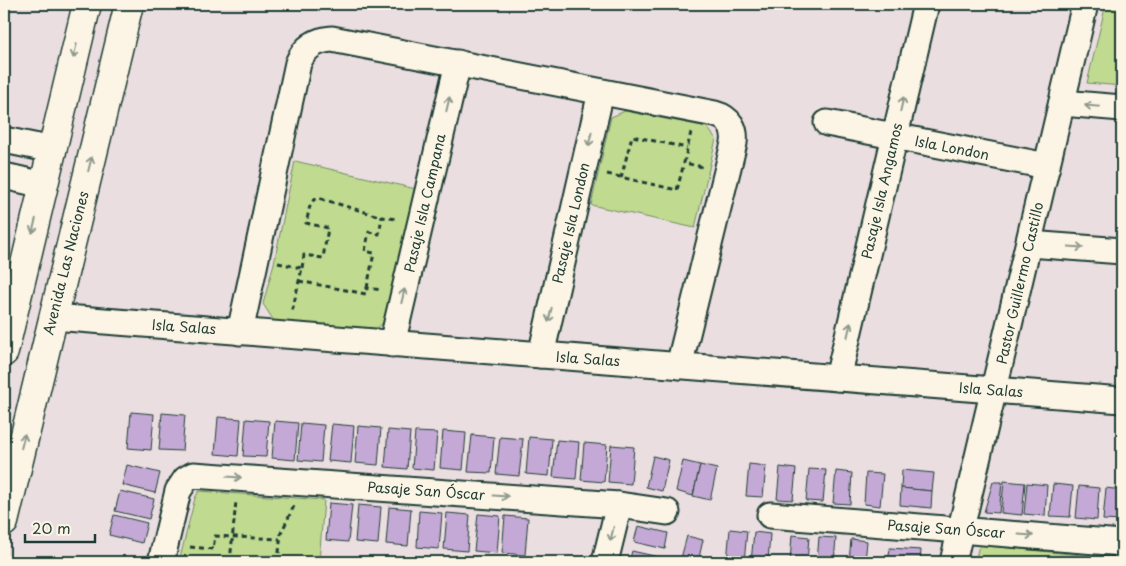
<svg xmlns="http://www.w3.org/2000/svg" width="1126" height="566" viewBox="0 0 1126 566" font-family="'Playpen Sans',sans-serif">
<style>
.green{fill:#c0da90;stroke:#708c62}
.building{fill:#c4a9d6;stroke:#1f3d34}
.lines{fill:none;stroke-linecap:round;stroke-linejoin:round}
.minor-casing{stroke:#1f3d34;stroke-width:29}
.tertiary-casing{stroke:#1f3d34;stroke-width:31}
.path{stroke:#1f3d34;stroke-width:3;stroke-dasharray:5 4;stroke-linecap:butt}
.minor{stroke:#fcf5e5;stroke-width:25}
.tertiary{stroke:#fcf5e5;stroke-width:28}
.oneway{stroke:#8e998c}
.labels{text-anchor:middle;stroke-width:4;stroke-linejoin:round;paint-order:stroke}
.street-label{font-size:14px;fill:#1f3d34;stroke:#fcf5e5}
</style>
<rect width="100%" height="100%" fill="#ebdee0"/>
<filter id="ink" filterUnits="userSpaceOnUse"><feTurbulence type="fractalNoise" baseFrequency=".02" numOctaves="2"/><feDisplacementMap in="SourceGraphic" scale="10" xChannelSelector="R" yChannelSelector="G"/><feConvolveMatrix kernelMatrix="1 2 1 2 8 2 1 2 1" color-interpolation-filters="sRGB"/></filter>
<g filter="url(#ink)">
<g class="green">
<polygon points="1106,4 1122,4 1122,86 1087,83"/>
<polygon points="625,111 707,127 716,139 695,228 591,205 611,117"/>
<polygon points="295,161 416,189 388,318 376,329 274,321 263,304 274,263"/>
<polygon points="199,491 324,500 319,562 179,562 195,498"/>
<polygon points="979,545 1122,559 1122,562 975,562"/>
</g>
<g class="building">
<polygon points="131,412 154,414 151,450 128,448"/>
<polygon points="162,413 185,415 182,451 159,450"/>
<polygon points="218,417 241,419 238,456 215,454"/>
<polygon points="246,419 269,421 266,457 243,456"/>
<polygon points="275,421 298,423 295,460 272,458"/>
<polygon points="301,423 324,425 321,462 298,460"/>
<polygon points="332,424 354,426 351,463 328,461"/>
<polygon points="358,426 381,428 378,465 355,463"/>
<polygon points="388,430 410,432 407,469 385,467"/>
<polygon points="443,431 466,433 463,470 440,468"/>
<polygon points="415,432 437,433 434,470 412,468"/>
<polygon points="472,435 494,437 491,473 468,472"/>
<polygon points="500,437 523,439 519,476 496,474"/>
<polygon points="529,437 552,439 549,476 526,474"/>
<polygon points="557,440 579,442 576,479 553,477"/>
<polygon points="584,443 607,445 604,482 581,480"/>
<polygon points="611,445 634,447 631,484 608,482"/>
<polygon points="653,456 669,460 662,491 646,487"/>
<polygon points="683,461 700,465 693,496 676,491"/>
<polygon points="749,464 766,466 763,497 746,496"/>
<polygon points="127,465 160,473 155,493 122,485"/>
<polygon points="700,465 717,469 710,500 693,496"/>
<polygon points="780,467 796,469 793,500 777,499"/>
<polygon points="809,469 826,470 823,502 806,501"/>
<polygon points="902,470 934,473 932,491 901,488"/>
<polygon points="836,471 852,473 850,504 833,503"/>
<polygon points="866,473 883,474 880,506 864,504"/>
<polygon points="1004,481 1025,483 1022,515 1001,513"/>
<polygon points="993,482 1002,482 999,513 984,512"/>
<polygon points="1027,483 1047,485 1045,516 1024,514"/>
<polygon points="1053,484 1073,486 1070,517 1050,516"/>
<polygon points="1079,486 1099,488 1097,520 1076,518"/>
<polygon points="901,488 932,491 931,508 900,505"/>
<polygon points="1106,488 1122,490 1122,521 1103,520"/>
<polygon points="120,491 154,499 149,519 115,511"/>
<polygon points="329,503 352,505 348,542 326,540"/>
<polygon points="358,505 381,507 378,544 355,542"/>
<polygon points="389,507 411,509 408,546 386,544"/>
<polygon points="419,511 442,513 439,549 417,547"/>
<polygon points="447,513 470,515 467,551 444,549"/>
<polygon points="478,514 500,516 497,553 474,551"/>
<polygon points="114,515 147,523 142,543 109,535"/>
<polygon points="505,516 528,518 525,555 502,553"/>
<polygon points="638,526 668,533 665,549 634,542"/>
<polygon points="730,529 747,531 744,562 727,561"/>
<polygon points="754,532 770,534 768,562 751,562"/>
<polygon points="792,535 809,537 807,562 790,562"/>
<polygon points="687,536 703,540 698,562 680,562"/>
<polygon points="819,537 836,538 834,562 817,562"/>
<polygon points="851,539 867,541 865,562 849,562"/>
<polygon points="890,548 921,550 920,562 888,562"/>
<polygon points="632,551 663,558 662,562 629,562"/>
</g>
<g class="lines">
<g class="minor-casing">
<g id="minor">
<polyline points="1062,103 1122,108"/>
<polyline points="827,123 1047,166"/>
<polyline points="4,140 53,150"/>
<polyline points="4,176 44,185"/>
<polyline points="1029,244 1122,251"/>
<polyline points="53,317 1122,400"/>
<path d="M 240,332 L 298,63 C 305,47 316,40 332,39 L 715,114 C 730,118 736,129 734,143 L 679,366"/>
<polyline points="392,344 458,63"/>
<polyline points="541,355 601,92"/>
<polyline points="838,378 926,4"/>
<polyline points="770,515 1122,543"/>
<polyline points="161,562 178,491 186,479 193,475 619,505 667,512"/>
<polyline points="605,562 619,505"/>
<polyline points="953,562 1085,4"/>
</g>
</g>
<g class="tertiary-casing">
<g id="tertiary">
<polyline points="4,352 87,4"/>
<polyline points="4,522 129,4"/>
</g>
</g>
<g class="path">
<polyline points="691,132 684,163 703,167"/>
<polyline points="607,174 677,190 684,163"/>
<polyline points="621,178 632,136 687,148"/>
<polyline points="278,263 302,268 292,312"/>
<path d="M 302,268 L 304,255 L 323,258 L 328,228 L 306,223 C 309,215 308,200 318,198 L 382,217 L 397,219"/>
<polyline points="299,281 366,294 367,288 382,290"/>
<polyline points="367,288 374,253 365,251 369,232 379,234 382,217"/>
<polyline points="190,547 213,549 215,536 280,539"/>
<polyline points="230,562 236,501"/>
<polyline points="278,562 281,533 294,506"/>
</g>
<use href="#minor" class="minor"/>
<use href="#tertiary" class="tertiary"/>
</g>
<defs><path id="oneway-shaft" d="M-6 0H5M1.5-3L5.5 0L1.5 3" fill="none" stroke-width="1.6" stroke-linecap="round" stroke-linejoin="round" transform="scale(1.25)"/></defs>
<g class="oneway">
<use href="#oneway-shaft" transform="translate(75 51) rotate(104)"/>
<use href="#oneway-shaft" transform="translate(448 104) rotate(-77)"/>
<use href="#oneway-shaft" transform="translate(902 104) rotate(-77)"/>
<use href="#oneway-shaft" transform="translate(1092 106) rotate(-175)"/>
<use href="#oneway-shaft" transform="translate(590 139) rotate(103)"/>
<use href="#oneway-shaft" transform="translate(90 164) rotate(-76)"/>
<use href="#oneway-shaft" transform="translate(34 226) rotate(104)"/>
<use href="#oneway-shaft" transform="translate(1076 247) rotate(4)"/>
<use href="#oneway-shaft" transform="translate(403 296) rotate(-77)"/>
<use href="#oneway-shaft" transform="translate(550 315) rotate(103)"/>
<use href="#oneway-shaft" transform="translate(849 330) rotate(-77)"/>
<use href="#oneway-shaft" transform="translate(23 441) rotate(-76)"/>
<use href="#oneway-shaft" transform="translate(234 477) rotate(4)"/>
<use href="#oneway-shaft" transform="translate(501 496) rotate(4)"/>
<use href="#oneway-shaft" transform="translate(612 534) rotate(103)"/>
<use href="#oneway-shaft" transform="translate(1026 535) rotate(4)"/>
</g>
</g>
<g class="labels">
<g class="street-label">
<text transform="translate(952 148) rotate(11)" y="5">Isla London</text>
<text transform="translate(882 191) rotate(-77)" y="5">Pasaje Isla Angamos</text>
<text transform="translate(425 203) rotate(-77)" y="5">Pasaje Isla Campana</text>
<text transform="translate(571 223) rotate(-77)" y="5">Pasaje Isla London</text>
<text transform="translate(66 263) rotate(-76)" y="5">Avenida Las Naciones</text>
<text transform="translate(1020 283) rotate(-77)" y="5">Pastor Guillermo Castillo</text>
<text transform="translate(184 327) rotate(4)" y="5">Isla Salas</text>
<text transform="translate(588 359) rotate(4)" y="5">Isla Salas</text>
<text transform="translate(991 390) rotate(4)" y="5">Isla Salas</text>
<text transform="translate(426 491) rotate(4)" y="5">Pasaje San Óscar</text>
<text transform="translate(946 529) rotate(4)" y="5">Pasaje San Óscar</text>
</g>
</g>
<rect width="1126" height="566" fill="none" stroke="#fcf5e5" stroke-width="20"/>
<rect x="10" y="10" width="1106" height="546" fill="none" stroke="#1f3d34" stroke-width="2" filter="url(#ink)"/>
<path d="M25 534v8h70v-8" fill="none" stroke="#1f3d34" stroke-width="2.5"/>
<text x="32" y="534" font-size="15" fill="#1f3d34" stroke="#fcf5e5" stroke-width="4" paint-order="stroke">20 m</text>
</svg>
